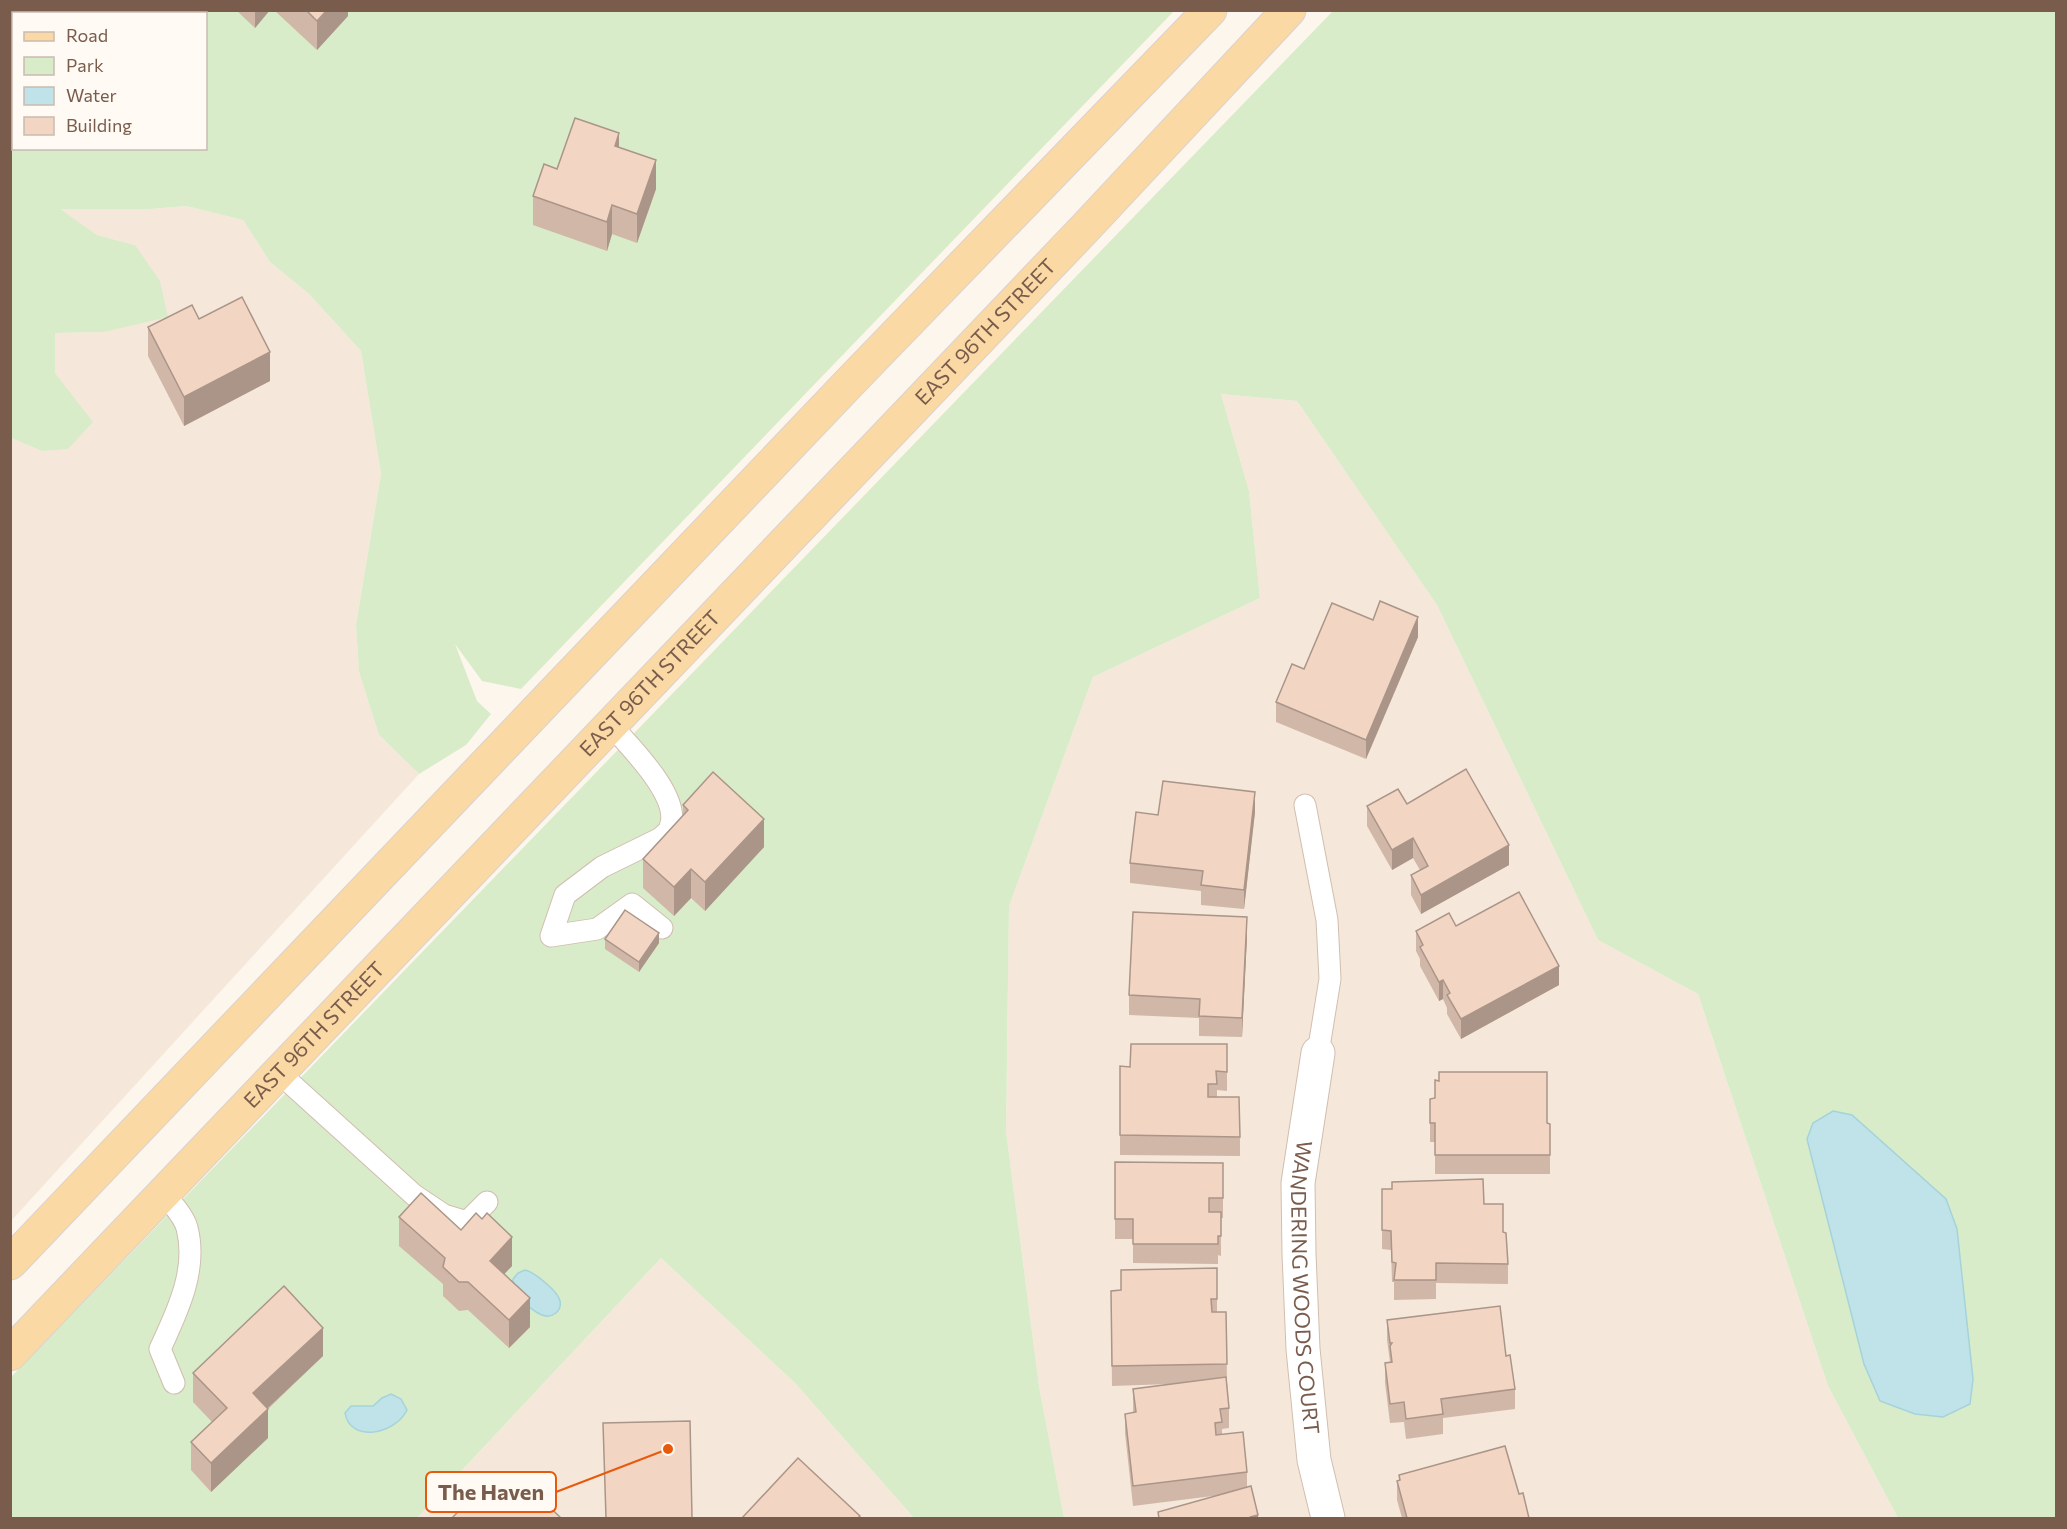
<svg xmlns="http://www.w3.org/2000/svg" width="2067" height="1529" viewBox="0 0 2067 1529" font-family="Commissioner,sans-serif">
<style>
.residential{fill:#f5e8da}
.green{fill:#d8ecc9;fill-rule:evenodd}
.water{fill:#bfe3e8;stroke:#a5d3da;stroke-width:1.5}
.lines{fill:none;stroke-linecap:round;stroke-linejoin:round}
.lane-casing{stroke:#d1beb0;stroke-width:23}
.street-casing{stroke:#d1beb0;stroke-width:35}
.primary-casing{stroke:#dad1cd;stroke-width:35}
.lane{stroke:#fff;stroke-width:21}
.street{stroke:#fff;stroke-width:33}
.primary{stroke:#fbd9a5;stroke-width:33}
.wall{fill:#d1b7a8}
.shaded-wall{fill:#aa9588}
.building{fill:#f3d5c3;stroke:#aa9588;stroke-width:1.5}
.labels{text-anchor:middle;stroke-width:4.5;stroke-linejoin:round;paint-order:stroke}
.street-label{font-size:21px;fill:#7a5c4d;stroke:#fffaf3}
.leader{fill:none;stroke:#e8590c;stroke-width:2}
.callout-dot{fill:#e8590c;stroke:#fffaf3;stroke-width:2}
.callout{fill:#fffaf3;stroke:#e8590c;stroke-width:2}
.callout-label{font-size:22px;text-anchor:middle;font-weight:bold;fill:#7a5c4d}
</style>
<rect width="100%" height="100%" fill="#fdf6ec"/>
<g class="residential">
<polygon points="186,206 243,220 270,262 309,294 361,351 381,474 356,625 359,672 379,735 419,774 11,1221 11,438 42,451 55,373 55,333 104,332 135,245 97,235 59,209 151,209"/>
<polygon points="1221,394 1297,401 1437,605 1598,940 1698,994 1828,1386 1898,1518 1064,1518 1039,1386 1006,1131 1009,906 1093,677 1260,598 1249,491"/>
<polygon points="661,1258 795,1383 914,1518 417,1518"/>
</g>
<g class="green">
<path d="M 10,11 L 1174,11 L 521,689 L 482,681 L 455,644 L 477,701 L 491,714 L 466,745 L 419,774 L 379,735 L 359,672 L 356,625 L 381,474 L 361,351 L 309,294 L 270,262 L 243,220 L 186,206 L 151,209 L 60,209 L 97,235 L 135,245 L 160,281 L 168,317 L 104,332 L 55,333 L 55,373 L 93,422 L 68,449 L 42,451 L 11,438 ZM 14,14 L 206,14 L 206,148 L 14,148 Z"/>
<polygon points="1333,11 2056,11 2056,1518 1898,1518 1828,1386 1698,994 1598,940 1437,605 1297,401 1221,394 1249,491 1260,598 1093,677 1009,906 1006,1131 1039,1386 1064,1518 914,1518 795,1383 661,1258 417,1518 11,1518 10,1378"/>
</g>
<g class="water">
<polygon points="1833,1111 1852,1115 1946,1199 1957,1229 1973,1379 1970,1404 1943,1417 1915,1414 1880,1401 1864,1364 1807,1139 1813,1123"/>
<path d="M 525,1270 C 534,1272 558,1291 560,1301 C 562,1311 552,1319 542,1315 C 531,1311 521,1299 513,1292 L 513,1279 L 518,1273 Z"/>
<path d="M 391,1394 L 401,1399 L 407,1410 C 395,1435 350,1443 345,1413 L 351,1406 L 373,1406 L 382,1398 Z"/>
</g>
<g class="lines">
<g class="lane-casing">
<g id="lane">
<path d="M 611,725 C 629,746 682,797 670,827 C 669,832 664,834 661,838 L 602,867 L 565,895 L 551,936 L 597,929 L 632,904 L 662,928"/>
<polyline points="1305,805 1327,920 1330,979 1318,1053"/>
<polyline points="278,1072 414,1195 444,1215 467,1222 487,1202"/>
<path d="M 164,1193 C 171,1203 184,1216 187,1228 C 198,1270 177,1312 160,1349 L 174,1383"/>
</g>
</g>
<g class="street-casing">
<g id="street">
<path id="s1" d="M 1318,1053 L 1298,1183 L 1299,1254 L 1303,1349 L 1314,1460 L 1328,1518"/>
</g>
</g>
<g class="primary-casing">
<g id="primary">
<polyline points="10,1263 851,381 1210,10"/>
<path id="s2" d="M 10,1354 L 1088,225 L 1289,10"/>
</g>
</g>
<use href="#lane" class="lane"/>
<use href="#street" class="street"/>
<use href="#primary" class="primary"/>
</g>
<g class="wall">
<polygon points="236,10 270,10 255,28"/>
<polygon points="274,10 348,10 348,16 317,50"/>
<polygon points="619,147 656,189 637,243 612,234 607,251 533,225 533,196 557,169"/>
<polygon points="199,319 270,381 184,426 148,356 148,327"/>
<polygon points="1373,620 1418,637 1366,759 1276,722 1276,702 1304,669"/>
<polygon points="1407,804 1509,865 1421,914 1411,895 1411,875 1420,870 1413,858 1392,870 1367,826 1367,806"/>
<polygon points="683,805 764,847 705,911 691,898 674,916 643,888 643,859 683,816"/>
<polygon points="1255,812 1244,909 1201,905 1201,891 1130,883 1130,863 1158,815"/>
<polygon points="1456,926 1559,985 1461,1039 1447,1014 1447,1008 1443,999 1439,1001 1420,966 1420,959 1416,951 1416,931"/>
<polygon points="1247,937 1242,1037 1199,1036 1199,1018 1129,1015 1129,995"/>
<polygon points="605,939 659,943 639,972 605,949"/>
<polygon points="1227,1044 1227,1091 1217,1090 1217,1097 1240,1137 1240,1156 1120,1155 1120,1066 1130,1067"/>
<polygon points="1430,1099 1550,1124 1550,1174 1435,1174 1435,1142 1430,1142"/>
<polygon points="1115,1162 1223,1163 1223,1218 1221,1218 1221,1256 1218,1255 1218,1264 1133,1263 1133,1239 1115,1239"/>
<polygon points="1382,1189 1484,1204 1503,1232 1508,1264 1508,1284 1436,1283 1436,1299 1394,1300 1394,1282 1392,1282 1391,1250 1382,1249"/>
<polygon points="399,1217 461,1230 512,1266 504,1274 530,1327 509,1348 468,1310 459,1311 443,1296 443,1284 399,1246"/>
<polygon points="1217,1268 1217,1312 1226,1312 1227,1383 1229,1408 1229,1428 1222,1429 1222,1434 1247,1472 1247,1487 1258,1518 1158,1518 1158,1512 1221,1495 1133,1506 1125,1433 1125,1414 1133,1413 1133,1389 1170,1384 1112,1386 1111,1310 1121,1290"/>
<polygon points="1387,1320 1506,1356 1515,1389 1515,1409 1443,1418 1443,1434 1406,1439 1404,1422 1390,1423 1385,1383 1385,1363 1390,1362 1387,1340"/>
<polygon points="323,1356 268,1409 268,1438 211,1492 191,1470 191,1442 212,1422 193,1402 193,1373"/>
<polygon points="1399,1475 1519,1494 1529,1518 1402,1518 1397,1500 1397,1481 1399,1480"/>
</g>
<g class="shaded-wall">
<polygon points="255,10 270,10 255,28"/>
<polygon points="327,10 348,10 348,16 317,50 317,21"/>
<polygon points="619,133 619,162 615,146"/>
<polygon points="656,160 656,189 637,243 637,214"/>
<polygon points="612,205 612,234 607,251 607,222"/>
<polygon points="270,352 270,381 184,426 184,397"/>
<polygon points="1418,617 1418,637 1366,759 1366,740"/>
<polygon points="1255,792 1255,812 1244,909 1244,890"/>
<polygon points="764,819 764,847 705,911 705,882"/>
<polygon points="1413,838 1413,858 1392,870 1392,850"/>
<polygon points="1509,845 1509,865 1421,914 1421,895"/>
<polygon points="691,869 691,898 674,916 674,887"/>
<polygon points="1247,917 1247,937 1242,1037 1242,1018"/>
<polygon points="659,933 659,943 639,972 639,962"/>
<polygon points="1559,966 1559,985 1461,1039 1461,1019"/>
<polygon points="1443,980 1443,999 1439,1001 1439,982"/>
<polygon points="512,1237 512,1266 490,1289 490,1261"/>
<polygon points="530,1298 530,1327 509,1348 509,1320"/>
<polygon points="323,1328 323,1356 253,1422 253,1393"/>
<polygon points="268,1409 268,1438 211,1492 211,1463"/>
<polygon points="1258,1515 1258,1518 1250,1518 1250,1517"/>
</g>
<g class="building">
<polygon points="306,10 327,10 317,21"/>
<polygon points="575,118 619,133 615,146 656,160 637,214 612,205 607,222 533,196 544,164 557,169"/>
<polygon points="242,297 270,352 184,397 148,327 192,305 199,319"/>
<polygon points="1380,601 1418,617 1366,740 1276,702 1292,664 1304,669 1332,603 1373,620"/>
<polygon points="1466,769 1509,845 1421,895 1411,875 1428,866 1413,838 1392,850 1367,806 1398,789 1407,804"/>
<polygon points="713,772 764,819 705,882 691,869 674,887 643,859 688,810 683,805"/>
<polygon points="1163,781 1255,792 1244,890 1201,885 1203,871 1130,863 1136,812 1158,815"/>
<polygon points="1519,892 1559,966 1461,1019 1447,995 1450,993 1443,980 1439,982 1420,947 1423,945 1416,931 1449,913 1456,926"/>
<polygon points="625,910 659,933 639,962 605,939"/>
<polygon points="1133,912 1247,917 1242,1018 1199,1016 1200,999 1129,995"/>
<polygon points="1131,1044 1227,1044 1227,1072 1216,1071 1217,1084 1208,1084 1208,1097 1239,1097 1240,1137 1120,1135 1120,1066 1130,1067"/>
<polygon points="1439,1072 1547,1072 1547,1123 1550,1124 1550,1155 1435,1155 1435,1123 1430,1123 1430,1099 1435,1098 1435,1080 1439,1081"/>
<polygon points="1115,1162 1223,1163 1223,1198 1209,1198 1209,1212 1221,1212 1221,1236 1218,1236 1218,1244 1133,1244 1133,1219 1115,1219"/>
<polygon points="1483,1179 1484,1204 1503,1204 1503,1232 1506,1233 1508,1264 1436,1263 1436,1280 1394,1280 1396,1263 1392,1262 1391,1231 1382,1230 1382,1189 1392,1189 1392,1182"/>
<polygon points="421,1193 461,1230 476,1213 482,1219 487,1213 512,1237 490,1261 530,1298 509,1320 468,1282 459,1282 443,1267 445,1258 399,1217"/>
<polygon points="1217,1268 1217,1299 1211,1299 1212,1312 1226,1312 1227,1364 1112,1366 1111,1291 1121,1290 1121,1270"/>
<polygon points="284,1286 323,1328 253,1393 268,1409 211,1463 191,1442 227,1408 193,1373"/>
<polygon points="1500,1306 1506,1356 1510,1355 1515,1389 1441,1399 1443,1414 1406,1419 1404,1402 1390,1404 1385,1363 1392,1362 1390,1346 1392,1343 1390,1343 1387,1320"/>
<polygon points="1226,1377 1229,1408 1220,1409 1222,1422 1215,1423 1216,1435 1243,1432 1247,1472 1133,1486 1125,1414 1136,1412 1133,1389"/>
<polygon points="690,1421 692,1518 606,1518 603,1423"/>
<polygon points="1505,1446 1519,1494 1523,1493 1529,1518 1407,1518 1397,1481 1400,1480 1399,1475"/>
<polygon points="798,1458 860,1516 858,1518 742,1518"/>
<polygon points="518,1477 561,1518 452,1518 484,1485 498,1498"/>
<polygon points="1251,1486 1258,1515 1250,1517 1250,1518 1159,1518 1158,1512"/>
</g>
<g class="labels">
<g class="street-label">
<text dy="7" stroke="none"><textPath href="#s2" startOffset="1413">EAST 96TH STREET</textPath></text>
<text dy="7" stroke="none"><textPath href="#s2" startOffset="927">EAST 96TH STREET</textPath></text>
<text dy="7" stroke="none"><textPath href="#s2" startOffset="441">EAST 96TH STREET</textPath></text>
<text dy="7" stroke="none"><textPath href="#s1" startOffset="236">WANDERING WOODS COURT</textPath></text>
</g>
</g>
<path class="leader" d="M668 1449L556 1492"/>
<circle class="callout-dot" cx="668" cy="1449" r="6"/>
<rect class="callout" x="426" y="1472" width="130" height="40" rx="6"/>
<g class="callout-label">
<text x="491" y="1500">The Haven</text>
</g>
<rect width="2067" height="1529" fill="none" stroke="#7a5c4d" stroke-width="24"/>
<rect x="12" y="12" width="195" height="138" fill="#fffaf3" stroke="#cabbb1" stroke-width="1.5"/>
<rect x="24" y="32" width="30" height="9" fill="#fbd9a5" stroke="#cabbb1" stroke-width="1.5"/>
<text x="66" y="42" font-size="18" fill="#7a5c4d">Road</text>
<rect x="24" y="57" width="30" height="18" fill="#d8ecc9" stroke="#cabbb1" stroke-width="1.5"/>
<text x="66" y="72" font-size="18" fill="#7a5c4d">Park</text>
<rect x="24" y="87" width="30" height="18" fill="#bfe3e8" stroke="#cabbb1" stroke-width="1.5"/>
<text x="66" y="102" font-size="18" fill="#7a5c4d">Water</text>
<rect x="24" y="117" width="30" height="18" fill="#f3d5c3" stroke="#cabbb1" stroke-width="1.5"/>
<text x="66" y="132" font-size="18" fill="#7a5c4d">Building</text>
</svg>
